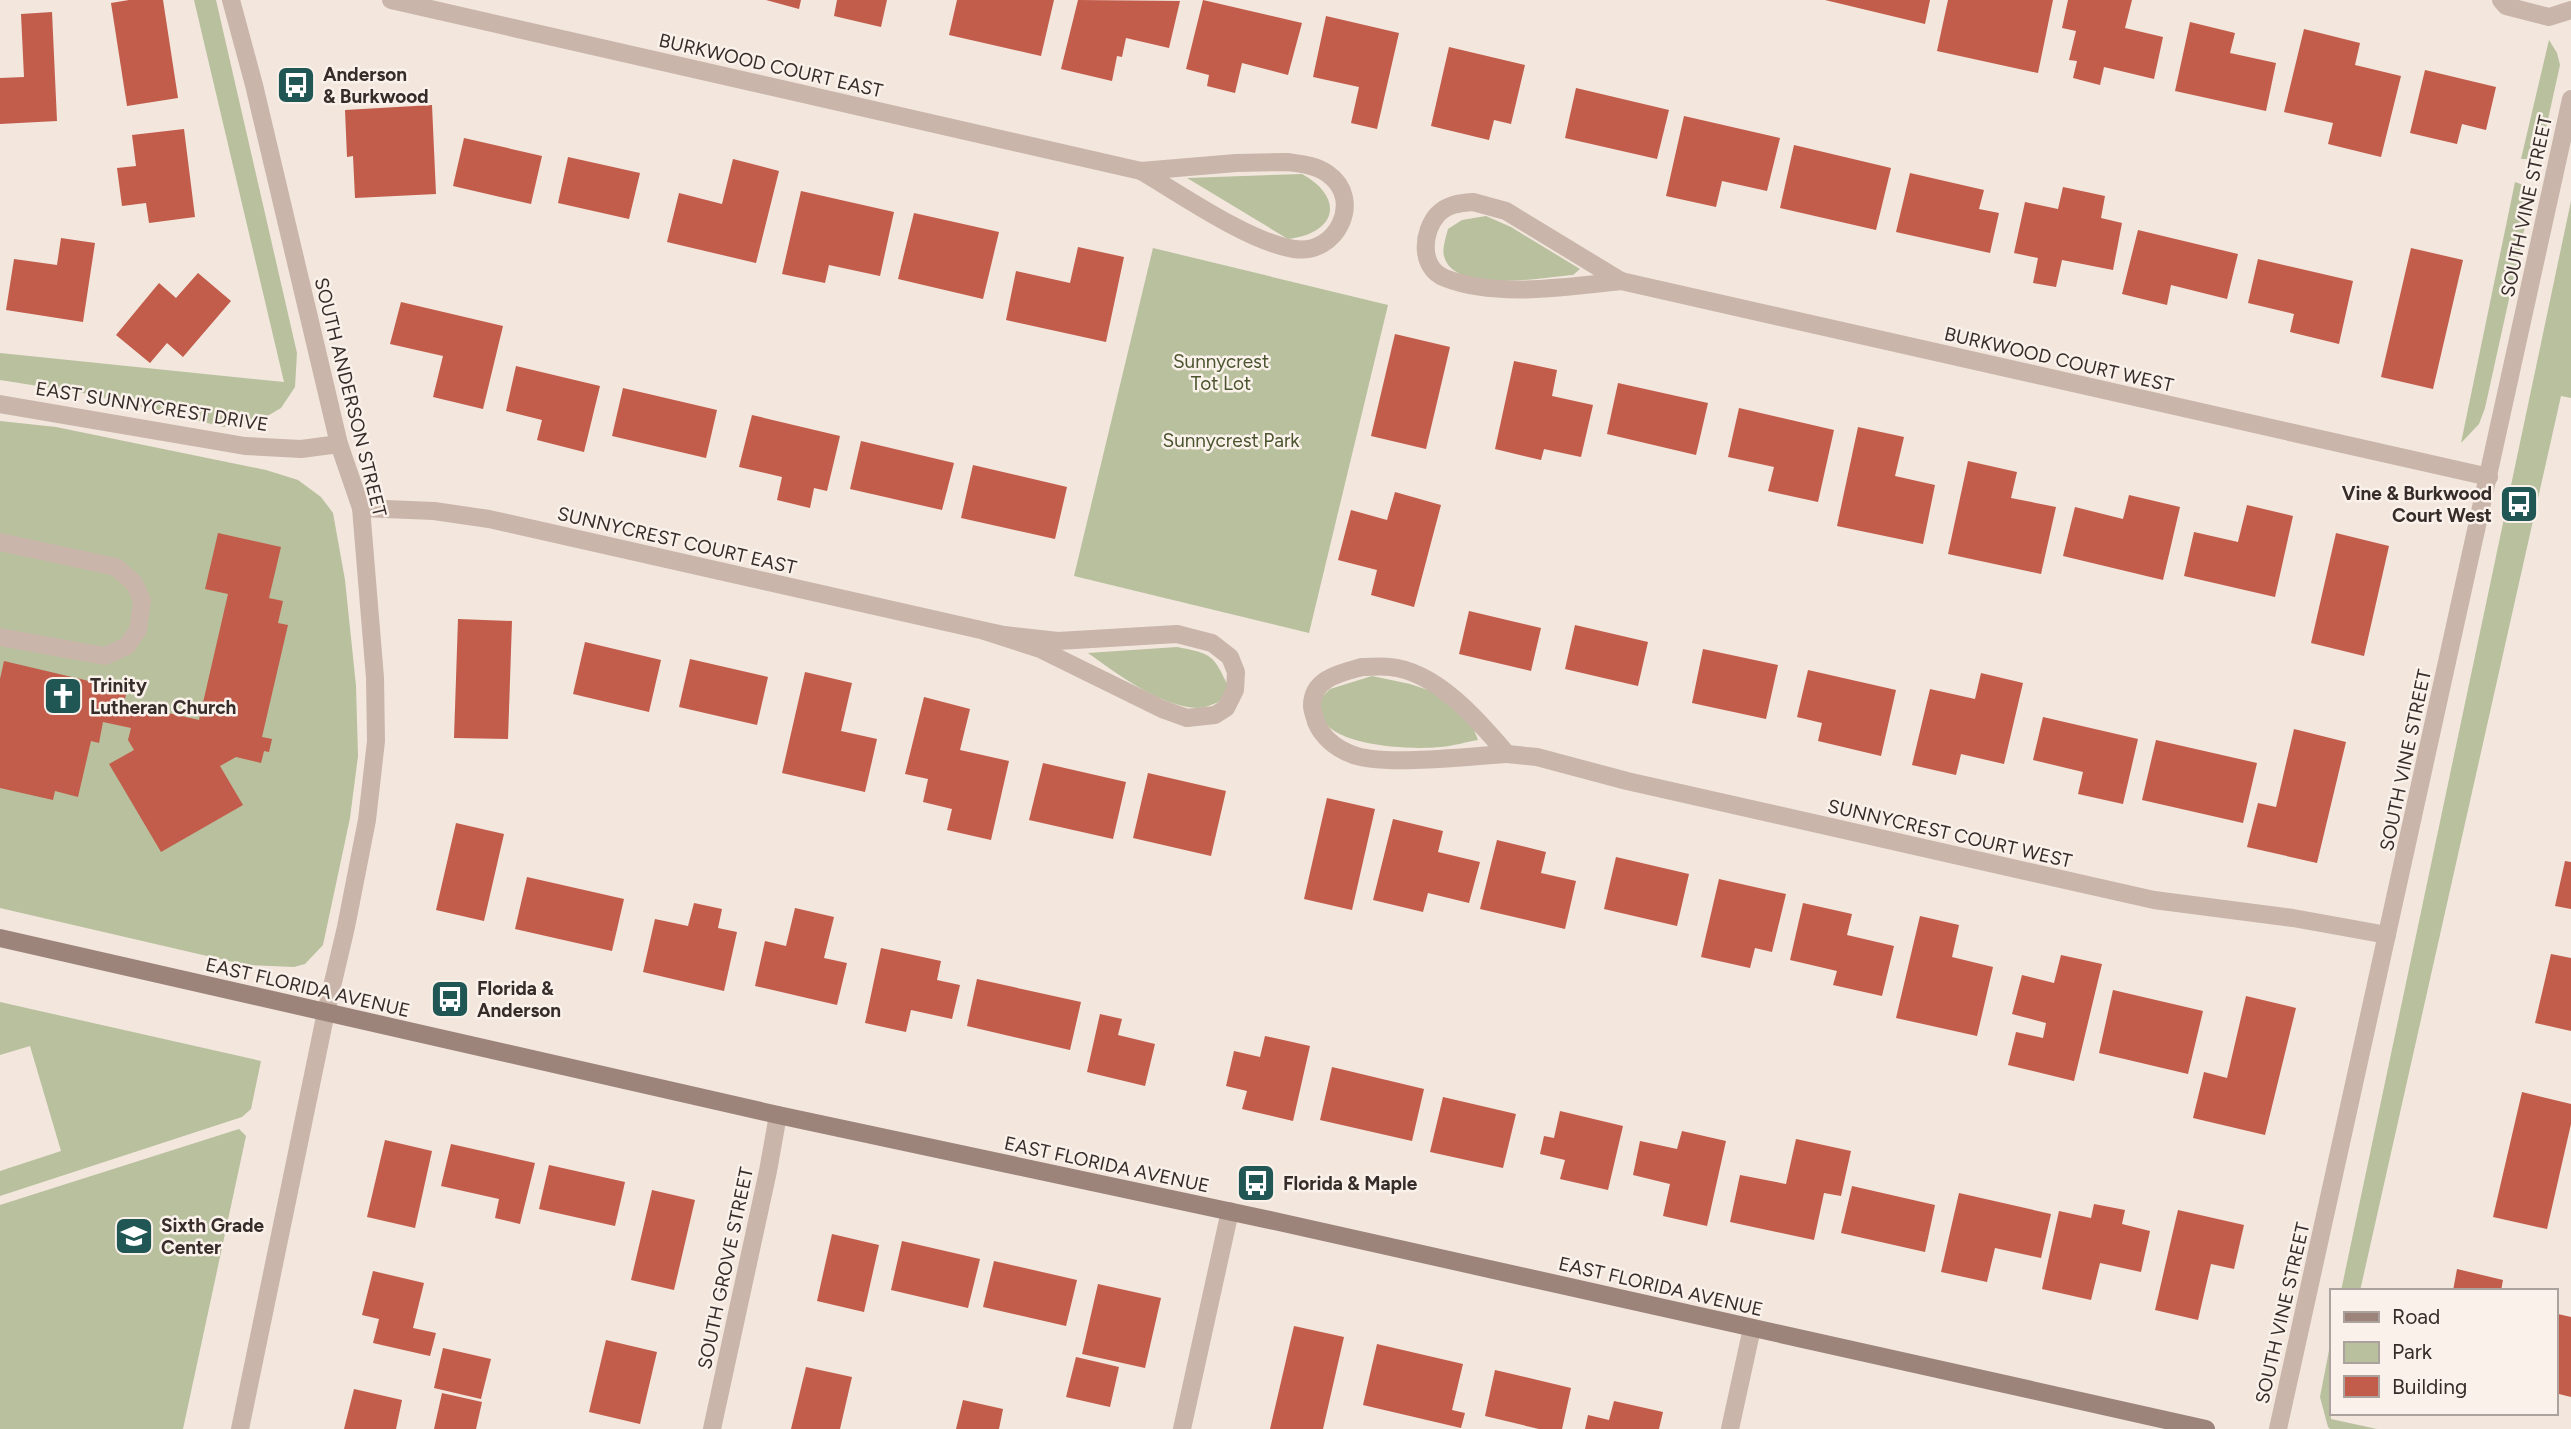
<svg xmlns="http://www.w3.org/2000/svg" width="2571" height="1429" viewBox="0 0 2571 1429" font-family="Figtree,sans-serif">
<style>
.green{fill:#b8c09e}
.building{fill:#c25c4b}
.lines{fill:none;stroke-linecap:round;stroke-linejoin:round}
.service{stroke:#c9b5a9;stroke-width:18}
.minor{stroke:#c9b5a9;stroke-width:18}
.tertiary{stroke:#c9b5a9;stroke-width:18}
.secondary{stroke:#9d847b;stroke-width:18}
.labels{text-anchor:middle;stroke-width:5;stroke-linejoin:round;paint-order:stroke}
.street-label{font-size:19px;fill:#372c29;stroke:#f9f1ea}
.poi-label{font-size:19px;font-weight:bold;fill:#372c29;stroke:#f9f1ea;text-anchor:start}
.park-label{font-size:19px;fill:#4a542e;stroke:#f9f1ea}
</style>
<rect width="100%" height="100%" fill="#f2e6dd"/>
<g class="green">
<polygon points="194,0 216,0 297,353 295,387 281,408 259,421 224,427 83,393 0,380 0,353 284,382"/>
<polygon points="2549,40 2557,53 2560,65 2541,151 2532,159 2521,159"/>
<path d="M 1302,174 C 1345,198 1337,233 1288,239 L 1187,178 Z"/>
<path d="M 2515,182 C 2525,185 2529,189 2531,199 L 2485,408 L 2479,424 L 2461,443 Z"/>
<polygon points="2571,201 2571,398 2561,396 2360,1291 2341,1291"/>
<path d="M 1486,216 L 1511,227 L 1580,269 L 1573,275 C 1543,277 1454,295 1444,256 C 1442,248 1446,237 1448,229 L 1462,220 Z"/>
<polygon points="1153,248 1388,305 1309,633 1074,576"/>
<polygon points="0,421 56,427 266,470 298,480 321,497 333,513 345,580 356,686 358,756 350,818 323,945 305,964 294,967 246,965 0,908"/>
<path d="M 1177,647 C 1212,654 1213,654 1228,686 L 1219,702 C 1213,704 1205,708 1198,708 C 1161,707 1117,674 1088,653 Z"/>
<path d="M 1372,676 L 1410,684 L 1434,692 L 1472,725 L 1478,740 C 1466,742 1453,746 1441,747 C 1411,750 1332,747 1320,715 C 1318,711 1320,704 1320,699 L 1330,689 Z"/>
<polygon points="0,1002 261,1061 251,1109 242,1117 0,1196 0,1171 61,1151 30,1046 0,1055"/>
<polygon points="239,1129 246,1136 183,1429 0,1429 0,1205"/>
<polygon points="2331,1340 2331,1419 2377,1429 2330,1429 2328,1427 2320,1397"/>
</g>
<g class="building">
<polygon points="129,0 163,0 178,98 127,106 111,3"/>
<polygon points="766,0 801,0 799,9"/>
<polygon points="837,0 887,0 881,27 834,16"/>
<polygon points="957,0 1054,0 1041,56 949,35"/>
<polygon points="1078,0 1180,1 1169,48 1126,38 1122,57 1117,56 1112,81 1061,69"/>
<polygon points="1203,0 1302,23 1288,75 1242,63 1235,93 1207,86 1209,75 1186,69"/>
<polygon points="1825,0 1930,0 1925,24"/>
<polygon points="1948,0 2053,0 2038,73 1937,51"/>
<polygon points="2068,0 2132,0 2125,28 2163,37 2154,79 2104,67 2100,85 2073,78 2077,61 2069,60 2076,31 2062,28"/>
<polygon points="52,12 57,121 0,124 0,78 24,77 21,14"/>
<polygon points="1326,16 1399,33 1377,129 1351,123 1359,87 1313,77"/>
<polygon points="2190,22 2235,33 2230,53 2276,63 2266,111 2175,91"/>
<polygon points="2304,29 2360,43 2355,65 2401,76 2381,157 2328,144 2333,123 2284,112"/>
<polygon points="1449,47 1525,65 1511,124 1494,120 1489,140 1431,126"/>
<polygon points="2425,70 2496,87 2486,130 2462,124 2457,144 2410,133"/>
<polygon points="1576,88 1669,110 1657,159 1565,138"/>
<polygon points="432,105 436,194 355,198 353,156 347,157 345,110"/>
<polygon points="1684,116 1780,138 1767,191 1722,181 1716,207 1666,196"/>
<polygon points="184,129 195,217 149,223 146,203 122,206 117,168 136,166 132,135"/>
<polygon points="464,138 542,156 531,204 453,186"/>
<polygon points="1794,145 1891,168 1876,230 1780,208"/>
<polygon points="568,157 640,173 629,219 558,203"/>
<polygon points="733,159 779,171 756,263 667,242 679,193 722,204"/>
<polygon points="1910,173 1984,190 1979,209 1999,213 1990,253 1896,232"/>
<polygon points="2063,187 2105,196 2101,218 2122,223 2113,270 2062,260 2056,287 2033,283 2038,258 2014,253 2025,202 2058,209"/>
<polygon points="801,191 894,212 880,276 829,265 825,283 782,274"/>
<polygon points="914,213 999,232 983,299 898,279"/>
<polygon points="2138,230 2238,254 2227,299 2171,285 2167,305 2122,294"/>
<polygon points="61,238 95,243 83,322 6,310 14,259 57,265"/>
<polygon points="1078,247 1124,257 1106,342 1006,320 1016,271 1070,283"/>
<polygon points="2411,248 2463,260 2433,389 2381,377"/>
<polygon points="2258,259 2353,281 2339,344 2290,332 2294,314 2248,303"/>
<polygon points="198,273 231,301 183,357 167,343 150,363 116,335 159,283 176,298"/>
<polygon points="401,302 503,326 483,409 433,397 443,356 390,344"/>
<polygon points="1395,334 1450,347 1426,449 1371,436"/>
<polygon points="1514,361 1557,370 1552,396 1593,405 1581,457 1544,449 1541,460 1495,449"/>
<polygon points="516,366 600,386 584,452 537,440 542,420 506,411"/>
<polygon points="1618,383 1708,403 1696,455 1607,434"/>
<polygon points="623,388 717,410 706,458 612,436"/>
<polygon points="1739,408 1834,430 1818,502 1768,491 1774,467 1728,457"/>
<polygon points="752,415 840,436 827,491 814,488 810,508 777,500 782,477 739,467"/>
<polygon points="1858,427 1904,437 1895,476 1935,485 1923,544 1837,526"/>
<polygon points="861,441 954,463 942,510 850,489"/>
<polygon points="1968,461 2017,472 2011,498 2056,507 2041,574 1948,554"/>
<polygon points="973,465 1067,487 1055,539 961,518"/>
<polygon points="1395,492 1441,505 1414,607 1371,595 1377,570 1338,560 1351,510 1387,520"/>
<polygon points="2129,495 2180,507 2163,580 2063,556 2075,507 2123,519"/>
<polygon points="2247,505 2293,516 2275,597 2184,576 2194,532 2238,542"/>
<polygon points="218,533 281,547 269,598 283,601 278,623 288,625 262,737 272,739 269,752 264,751 261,763 236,757 220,766 243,805 161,852 109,764 134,750 128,740 131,728 103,722 99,743 91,741 78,797 55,791 53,800 0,788 0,679 4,661 127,690 124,703 199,720 228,594 205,589"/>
<polygon points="2336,533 2389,546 2364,656 2311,643"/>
<polygon points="1469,611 1541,628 1531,671 1459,654"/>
<polygon points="458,619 512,621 508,739 454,738"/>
<polygon points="1575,625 1648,642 1638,686 1565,669"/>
<polygon points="585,642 661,660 649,712 573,694"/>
<polygon points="1703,649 1778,665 1766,719 1692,703"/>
<polygon points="690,659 768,677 757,725 679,707"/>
<polygon points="1808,670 1896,690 1881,756 1818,741 1822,723 1797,717"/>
<polygon points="805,672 852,683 841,731 877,739 865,792 782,773"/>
<polygon points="1981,673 2023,683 2004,764 1961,754 1956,775 1912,765 1930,689 1975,699"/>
<polygon points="924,697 970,709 960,750 1009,761 991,840 947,830 952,809 923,802 928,779 905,774"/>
<polygon points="2043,717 2138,739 2123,804 2078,794 2083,772 2033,760"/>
<polygon points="2294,729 2346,742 2317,863 2247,847 2258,803 2276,807"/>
<polygon points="2156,740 2257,763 2243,823 2142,800"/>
<polygon points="1043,763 1126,782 1113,839 1029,820"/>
<polygon points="1148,773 1226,791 1211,856 1133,838"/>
<polygon points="1327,798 1375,809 1352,910 1304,899"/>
<polygon points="1393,819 1443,831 1438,852 1480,862 1469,903 1428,893 1423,912 1373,900"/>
<polygon points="456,823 504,834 484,921 436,910"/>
<polygon points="1497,840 1546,852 1541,873 1576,881 1565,929 1480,909"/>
<polygon points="1616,857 1689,874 1677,926 1604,909"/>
<polygon points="2565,861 2571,862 2571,909 2555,906"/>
<polygon points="527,877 624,899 612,951 515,929"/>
<polygon points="1719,879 1786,894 1772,952 1755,948 1750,968 1701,957"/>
<polygon points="694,903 722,909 718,928 737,932 724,991 643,972 655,919 688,926"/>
<polygon points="1803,903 1852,914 1847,935 1894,946 1882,996 1833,985 1837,971 1790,960"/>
<polygon points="795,908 834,917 824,958 847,963 837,1005 755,986 765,941 786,946"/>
<polygon points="1920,916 1959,925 1952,957 1993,967 1977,1036 1896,1018"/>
<polygon points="881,948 941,961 937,980 960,985 952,1019 911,1010 906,1032 865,1023"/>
<polygon points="2551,954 2571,958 2571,1031 2535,1023"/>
<polygon points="2061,955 2102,964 2074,1081 2008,1065 2016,1032 2043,1038 2046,1023 2012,1014 2022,975 2054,983"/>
<polygon points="977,979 1081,1002 1070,1050 967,1026"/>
<polygon points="2113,990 2203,1011 2188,1074 2099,1053"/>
<polygon points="2246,996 2296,1008 2265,1135 2193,1118 2204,1072 2227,1078"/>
<polygon points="1100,1014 1122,1019 1118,1035 1155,1044 1145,1086 1087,1072"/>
<polygon points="1265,1036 1310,1046 1293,1121 1242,1109 1247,1091 1226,1086 1234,1051 1260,1057"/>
<polygon points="1332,1067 1424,1089 1412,1141 1320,1120"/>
<polygon points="2522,1092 2571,1104 2571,1124 2547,1229 2493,1217"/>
<polygon points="1443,1097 1516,1114 1503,1168 1430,1152"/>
<polygon points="1560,1111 1623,1126 1608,1190 1560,1179 1565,1160 1540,1154 1544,1136 1554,1138"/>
<polygon points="1682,1131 1726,1141 1707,1226 1663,1216 1670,1184 1633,1175 1640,1141 1677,1149"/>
<polygon points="1796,1139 1851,1151 1841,1196 1824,1193 1814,1240 1730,1222 1740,1175 1786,1184"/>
<polygon points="385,1140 432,1151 415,1228 367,1217"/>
<polygon points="451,1144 535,1163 520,1224 495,1218 499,1199 441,1186"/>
<polygon points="549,1165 625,1182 615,1226 539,1209"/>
<polygon points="1852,1186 1935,1205 1925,1252 1841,1233"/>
<polygon points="652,1190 695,1200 674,1290 631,1280"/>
<polygon points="1959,1193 2051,1214 2041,1258 1995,1248 1987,1282 1941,1272"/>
<polygon points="2094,1204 2125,1210 2122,1224 2150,1231 2141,1272 2100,1263 2091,1300 2042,1289 2059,1211 2091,1218"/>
<polygon points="2178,1210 2244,1225 2234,1269 2211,1264 2198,1320 2155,1310"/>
<polygon points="832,1234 879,1245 864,1312 817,1301"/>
<polygon points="902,1241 980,1259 968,1308 891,1290"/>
<polygon points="994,1261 1077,1280 1066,1326 983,1307"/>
<polygon points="2457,1269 2503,1280 2501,1291 2453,1291"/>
<polygon points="373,1271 424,1283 413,1328 436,1333 430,1356 373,1343 379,1319 362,1315"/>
<polygon points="1098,1284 1161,1298 1145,1368 1082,1354"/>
<polygon points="2558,1314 2571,1317 2571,1397 2555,1393 2555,1325"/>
<polygon points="1294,1326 1344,1337 1323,1429 1270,1429"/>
<polygon points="606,1340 657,1352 640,1424 589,1412"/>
<polygon points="1377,1344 1463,1364 1452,1410 1465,1413 1461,1428 1363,1405"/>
<polygon points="443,1348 491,1359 481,1399 434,1388"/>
<polygon points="1076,1357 1119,1367 1110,1407 1066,1397"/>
<polygon points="806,1367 852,1377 840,1429 791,1429"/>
<polygon points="1495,1370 1571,1388 1562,1429 1539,1429 1485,1416"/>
<polygon points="354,1389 402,1400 396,1429 344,1429"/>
<polygon points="442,1393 482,1402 476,1429 434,1429"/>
<polygon points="963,1400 1003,1409 999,1429 956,1429"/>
<polygon points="1614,1401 1663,1412 1659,1429 1585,1429 1588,1415 1609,1420"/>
</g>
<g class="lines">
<polyline class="service" points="0,542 116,567 134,583 142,600 138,630 127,646 105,656 0,637"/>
<g class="minor">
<polyline points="231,0 254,85 339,444 361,508 375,678 376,741 367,820 346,927 326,1012 240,1429"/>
<polyline points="391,0 1141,171"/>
<polyline points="2501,0 2506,6 2549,17 2571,10"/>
<path d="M 1287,162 C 1301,164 1316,165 1328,174 C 1364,199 1337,256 1294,249 C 1249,242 1182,195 1141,171 L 1236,163 Z"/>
<path d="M 1473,202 L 1506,211 L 1621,281 C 1568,287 1495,298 1445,278 C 1419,268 1422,231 1438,214 C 1448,204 1460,203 1473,202 Z"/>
<polyline points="1621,281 2489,477"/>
<polyline points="0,404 245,446 301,449 339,444"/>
<polyline points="361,508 434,511 489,519 981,630 1004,635 1058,641 1177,634 1212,643 1230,657 1236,672 1235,690 1226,708 1215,715 1187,718 1162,709 1040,649 981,630"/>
<path d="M 1362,667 C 1371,667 1381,666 1390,667 C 1436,671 1479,721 1507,754 C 1470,756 1381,767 1351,754 C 1336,748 1322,737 1316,722 C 1315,717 1312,711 1312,706 C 1312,678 1341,673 1362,667 Z"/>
<polyline points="1507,754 1537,757 1627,781 2154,900 2293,918 2387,935"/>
<polyline points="712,1429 768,1171 778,1115"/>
<polyline points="1182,1429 1230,1211"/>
<polyline points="1730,1429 1752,1328"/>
</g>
<polyline class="tertiary" points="2278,1429 2571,99"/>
<polyline class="secondary" points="0,938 778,1115 1279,1222 2206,1429"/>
</g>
<defs>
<g id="bus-square" transform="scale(2.0125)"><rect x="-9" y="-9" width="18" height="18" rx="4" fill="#205755" stroke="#f9f1ea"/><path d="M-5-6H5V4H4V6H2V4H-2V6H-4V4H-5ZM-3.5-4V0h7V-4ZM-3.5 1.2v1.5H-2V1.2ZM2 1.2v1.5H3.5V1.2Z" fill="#fff"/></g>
<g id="church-square" transform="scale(2.0125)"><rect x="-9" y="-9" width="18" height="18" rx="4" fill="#205755" stroke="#f9f1ea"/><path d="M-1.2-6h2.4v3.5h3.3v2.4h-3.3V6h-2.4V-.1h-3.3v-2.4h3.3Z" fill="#fff"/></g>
<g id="school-square" transform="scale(2.0125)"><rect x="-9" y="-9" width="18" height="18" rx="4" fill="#205755" stroke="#f9f1ea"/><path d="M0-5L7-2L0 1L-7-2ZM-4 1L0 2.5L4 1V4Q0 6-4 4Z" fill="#fff"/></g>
</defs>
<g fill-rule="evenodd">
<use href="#bus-square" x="296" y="85"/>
<use href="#bus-square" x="2519" y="504"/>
<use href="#church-square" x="63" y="696"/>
<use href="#bus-square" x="450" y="999"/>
<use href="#bus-square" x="1256" y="1183"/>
<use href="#school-square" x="134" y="1236"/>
</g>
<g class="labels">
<g class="street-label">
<text transform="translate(771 65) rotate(13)" y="7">BURKWOOD COURT EAST</text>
<text transform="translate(2526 206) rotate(-78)" y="7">SOUTH VINE STREET</text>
<text transform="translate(2059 359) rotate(13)" y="7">BURKWOOD COURT WEST</text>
<text transform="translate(351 397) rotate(76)" y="7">SOUTH ANDERSON STREET</text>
<text transform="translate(152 406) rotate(9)" y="7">EAST SUNNYCREST DRIVE</text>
<text transform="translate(677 540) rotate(13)" y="7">SUNNYCREST COURT EAST</text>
<text transform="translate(2405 760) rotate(-78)" y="7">SOUTH VINE STREET</text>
<text transform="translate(1950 833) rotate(13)" y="7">SUNNYCREST COURT WEST</text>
<text transform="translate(308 987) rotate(13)" y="7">EAST FLORIDA AVENUE</text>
<text transform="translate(1107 1164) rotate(12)" y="7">EAST FLORIDA AVENUE</text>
<text transform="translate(725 1268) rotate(-78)" y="7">SOUTH GROVE STREET</text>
<text transform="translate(1661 1286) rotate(13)" y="7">EAST FLORIDA AVENUE</text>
<text transform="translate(2282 1313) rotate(-77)" y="7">SOUTH VINE STREET</text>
</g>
<g class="poi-label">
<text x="323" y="81">Anderson<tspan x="323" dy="22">&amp; Burkwood</tspan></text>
<text x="2492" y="500" text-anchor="end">Vine &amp; Burkwood<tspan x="2492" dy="22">Court West</tspan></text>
<text x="90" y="692">Trinity<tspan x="90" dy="22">Lutheran Church</tspan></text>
<text x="477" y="995">Florida &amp;<tspan x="477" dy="22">Anderson</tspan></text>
<text x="1283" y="1190">Florida &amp; Maple</text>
<text x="161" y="1232">Sixth Grade<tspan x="161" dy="22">Center</tspan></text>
</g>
<g class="park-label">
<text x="1221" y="368">Sunnycrest<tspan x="1221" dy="22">Tot Lot</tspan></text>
<text x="1231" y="447">Sunnycrest Park</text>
</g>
</g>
<rect x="2330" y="1289" width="228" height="126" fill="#f9f1ea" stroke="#aba29d" stroke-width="2"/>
<rect x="2344" y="1312" width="35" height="10" fill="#9d847b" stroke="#aba29d" stroke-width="2"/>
<text x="2392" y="1324" font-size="21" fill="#372c29">Road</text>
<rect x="2344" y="1342" width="35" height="21" fill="#b8c09e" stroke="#aba29d" stroke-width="2"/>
<text x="2392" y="1359" font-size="21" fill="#372c29">Park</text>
<rect x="2344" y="1376" width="35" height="21" fill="#c25c4b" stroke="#aba29d" stroke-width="2"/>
<text x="2392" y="1394" font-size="21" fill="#372c29">Building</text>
</svg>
